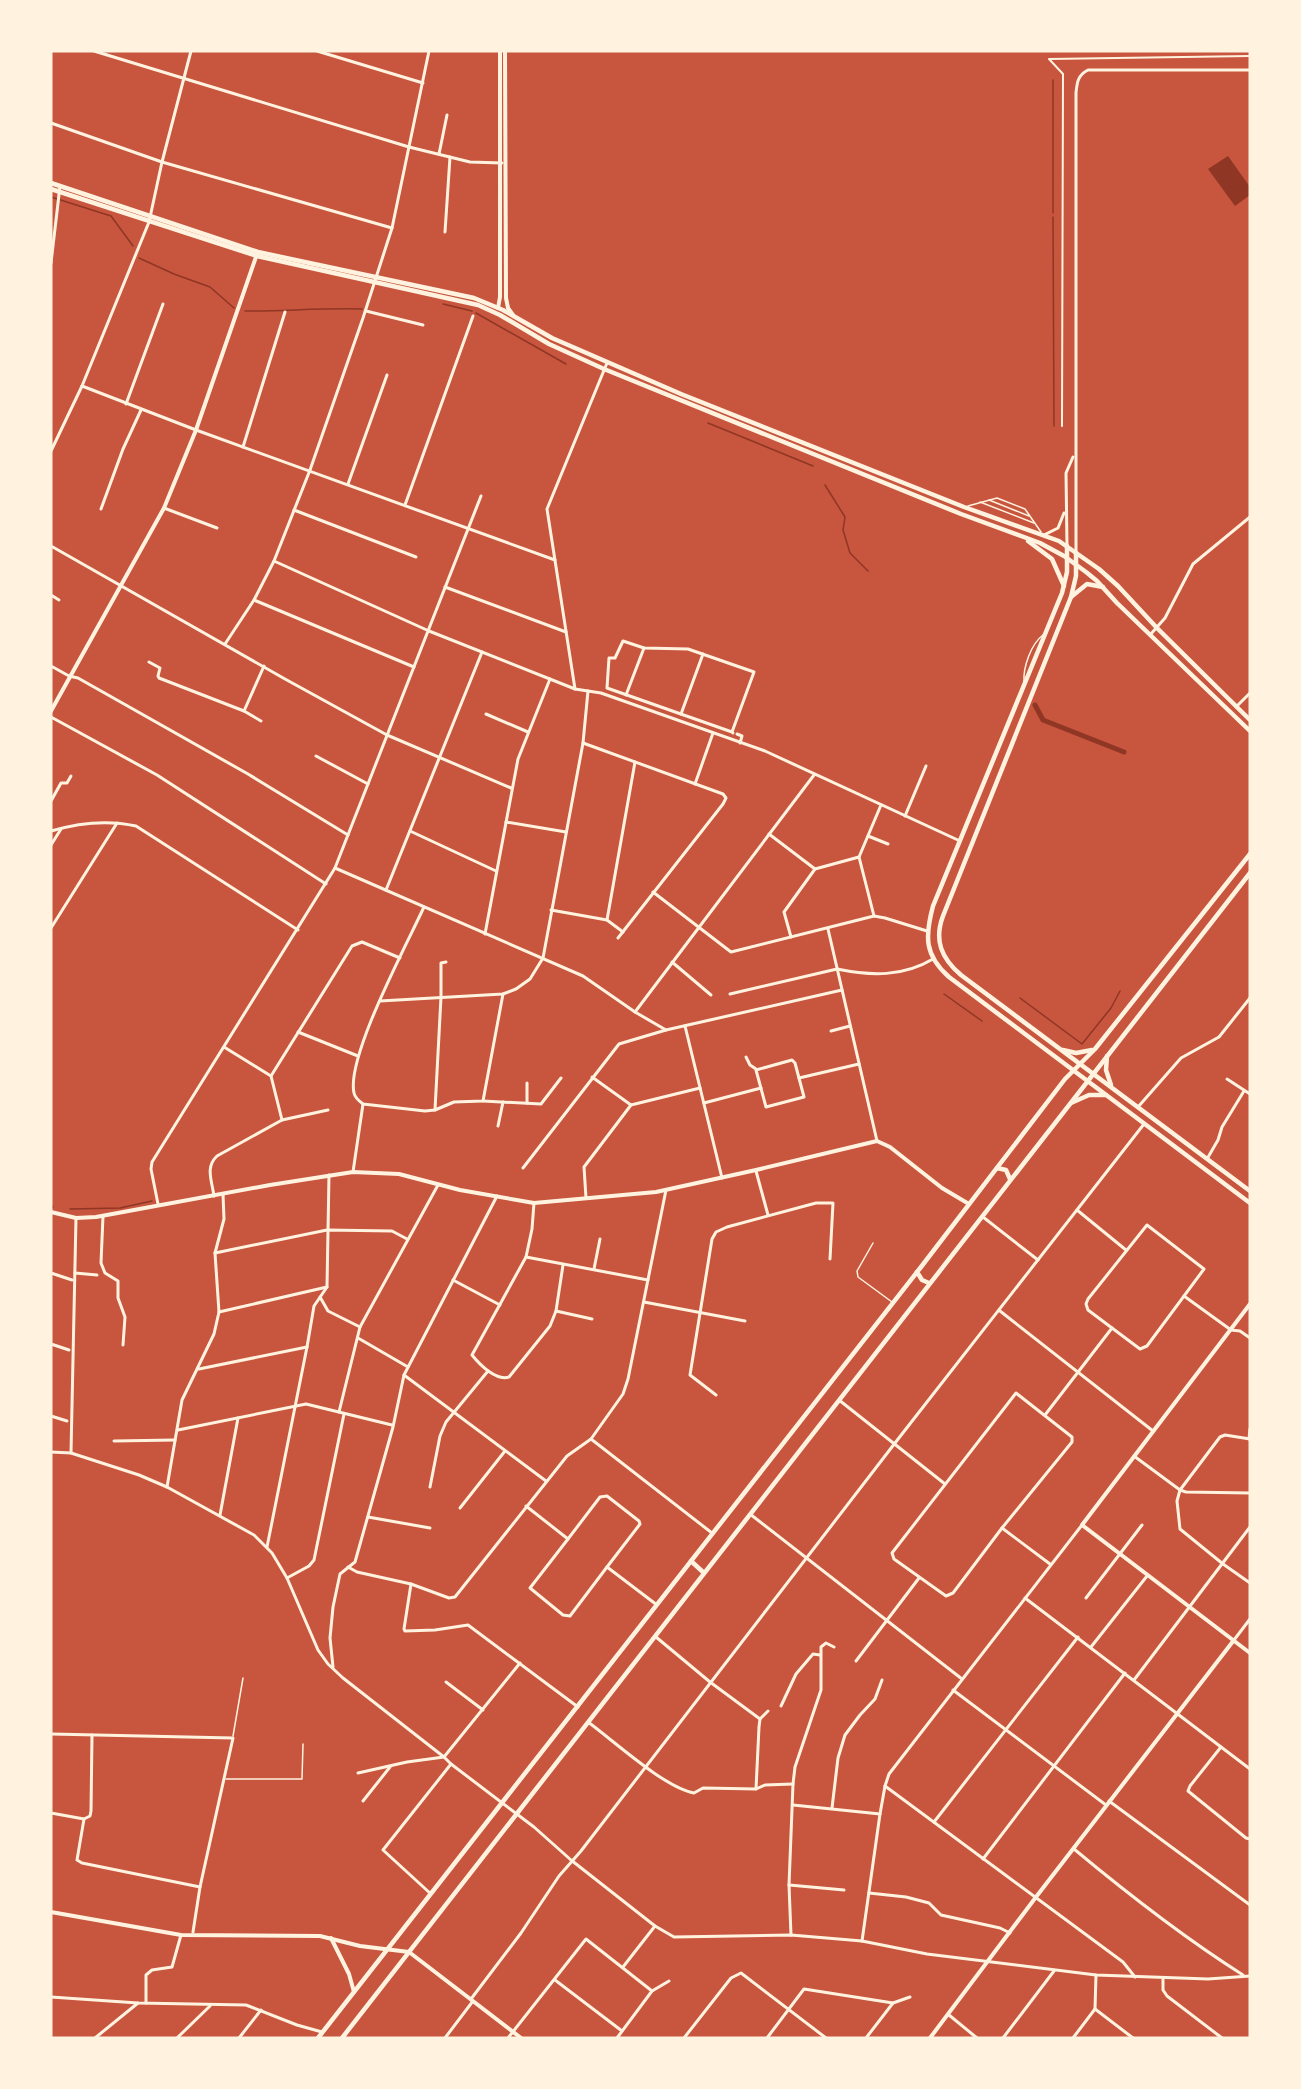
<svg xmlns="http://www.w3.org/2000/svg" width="1301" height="2089" viewBox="0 0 1301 2089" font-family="'Roboto Serif',serif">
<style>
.water{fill:#8f3625}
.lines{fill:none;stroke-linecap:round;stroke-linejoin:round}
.stream{stroke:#8f3625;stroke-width:1.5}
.canal{stroke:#8f3625;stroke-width:5}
.service{stroke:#fff3e0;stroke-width:1.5}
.pedestrian{stroke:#fff3e0;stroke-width:2}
.minor{stroke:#fff3e0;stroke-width:3}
.tertiary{stroke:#fff3e0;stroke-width:4}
.secondary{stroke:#fff3e0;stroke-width:4}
.primary{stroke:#fff3e0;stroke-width:4.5}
.trunk{stroke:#fff3e0;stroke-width:4.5}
</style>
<rect width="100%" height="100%" fill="#c8553d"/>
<polygon class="water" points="1228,156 1250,187 1250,195 1235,206 1208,169"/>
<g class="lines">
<g class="stream">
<polyline points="1053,80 1053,213"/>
<polyline points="51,197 111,216 133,246"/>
<polyline points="1053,217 1054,426"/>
<polyline points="139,258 174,274 210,287 234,308"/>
<polyline points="443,304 472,311"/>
<path d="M 245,311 C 284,311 323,308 362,309"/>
<polyline points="476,313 566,364"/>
<polyline points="708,423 813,466"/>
<polyline points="825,485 845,517 843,530 850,553 868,571"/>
<polyline points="944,994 982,1021"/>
<polyline points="1020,998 1082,1044 1111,1008 1120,991"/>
<polyline points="51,1206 53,1207"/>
<polyline points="70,1209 120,1208 152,1201"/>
</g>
<polyline class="canal" points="1035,705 1043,720 1124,752"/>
<g class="service">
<polyline points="989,500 1029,516"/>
<polyline points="980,502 1034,523"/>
<polyline points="968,506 997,498 1025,509 1041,532"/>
<path d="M 1024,682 C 1023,667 1031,644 1043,635"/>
<polyline points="873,1243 857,1271 858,1277 892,1302"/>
<polyline points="233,1736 243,1678"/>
<polyline points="226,1779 302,1779 303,1744"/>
</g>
<polyline class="pedestrian" points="1062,426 1063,74 1049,59 1250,56"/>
<g class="minor">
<polyline points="94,51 409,147 470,162 502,163"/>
<polyline points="317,51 423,83"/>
<polyline points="51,123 162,162 392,228"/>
<polyline points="439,154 447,115"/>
<polyline points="445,232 450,157"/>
<polyline points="51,263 60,186"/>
<polyline points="366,311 423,325"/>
<polyline points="82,386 196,430 555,560"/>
<polyline points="126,404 163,304"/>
<polyline points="243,447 285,312"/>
<polyline points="51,451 82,386 149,222 162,162 191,51"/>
<polyline points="348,484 387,375"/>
<polyline points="405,505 473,316"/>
<polyline points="164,508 217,528"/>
<polyline points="101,509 123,449 141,410"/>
<polyline points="294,510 416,557"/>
<polyline points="1044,535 1058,528 1064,513"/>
<polyline points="51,546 285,679 387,735 511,788"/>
<polyline points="1067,546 1066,473 1073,457"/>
<path d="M 1076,553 L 1076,93 C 1077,82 1078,75 1088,70 L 1250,70"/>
<polyline points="274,561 429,631 575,689 601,693 765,751 960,841"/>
<polyline points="445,587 566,632"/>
<polyline points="51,595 59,600"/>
<polyline points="254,600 414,667"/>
<polyline points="1150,635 1165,618 1193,564 1250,517"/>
<polyline points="225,644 254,600 274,561 310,470 363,318 392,228 429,51"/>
<polyline points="149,662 160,668 158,676 159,678 244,711 264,666"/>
<polyline points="51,666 69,676 78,678 248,774 348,835"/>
<polyline points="575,689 547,509 607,363"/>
<polyline points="626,695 644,648"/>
<polyline points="1236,707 1250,693"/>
<polyline points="244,711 261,721"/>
<polyline points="486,714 528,732"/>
<polyline points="681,714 703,654"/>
<polyline points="51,717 157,775 326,884"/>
<polyline points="732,732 607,688 609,658 615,658 623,641 644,648 688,649 754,672 732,732 733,733"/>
<polyline points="737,734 742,736 740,743"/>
<polyline points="583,743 723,794 726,798 723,804 618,938"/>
<polyline points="316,756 368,784"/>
<polyline points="695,784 713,733"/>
<polyline points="51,801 61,783 67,783 71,776"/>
<polyline points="905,816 926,766"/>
<polyline points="506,822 566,832"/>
<path d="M 51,831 C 78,823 109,820 136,826 L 298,930"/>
<polyline points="410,831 496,871"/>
<polyline points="769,834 815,869"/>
<polyline points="868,836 888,844"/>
<polyline points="51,845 61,829"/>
<polyline points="335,868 583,976 635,1012 666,1030"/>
<polyline points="386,890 482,652"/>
<polyline points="653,892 731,952 874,916 885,918 927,931"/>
<path d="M 424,907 C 407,944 346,1057 354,1093 C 355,1098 359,1101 363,1104 L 425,1111 L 435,1110 L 454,1102 L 483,1101 L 503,994"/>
<polyline points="551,910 607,920"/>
<polyline points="874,916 859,857 881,805"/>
<polyline points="51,928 117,823"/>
<polyline points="828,929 877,1141"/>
<polyline points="623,932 607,920 635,762"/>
<polyline points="485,934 518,759 550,679"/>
<polyline points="791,937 784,912 815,869 859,857"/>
<polyline points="672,962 711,995"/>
<path d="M 730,994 L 837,969 C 871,976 903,977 933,959"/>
<polyline points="380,1001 503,994 516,989 530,979 543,958 583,743 588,691"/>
<polyline points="635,1012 814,775"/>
<polyline points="685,1026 722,1178"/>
<polyline points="831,1031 850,1026"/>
<polyline points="298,1032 358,1056"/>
<polyline points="224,1047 271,1076"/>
<polyline points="746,1057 750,1065 756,1069"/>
<polygon points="792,1060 795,1063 804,1097 766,1107 756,1070"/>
<polyline points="592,1077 631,1105"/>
<polyline points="799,1078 859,1064"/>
<polyline points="1227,1079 1250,1094"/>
<polyline points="483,1101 541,1104 561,1078"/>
<polyline points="527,1103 527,1083"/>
<polyline points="704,1103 761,1088"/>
<polyline points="1138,1107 1181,1058 1219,1037 1250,998"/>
<polyline points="435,1110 441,997 441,963 446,962"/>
<polyline points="282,1120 271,1076 352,946 362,942 400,958"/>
<polyline points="498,1126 503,1102"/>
<polyline points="1207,1159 1218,1140 1222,1127 1244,1091"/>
<polyline points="523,1168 619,1044 666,1030 842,990"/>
<polyline points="756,1171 768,1215"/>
<polyline points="353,1172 363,1104"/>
<path d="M 214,1196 C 212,1181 205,1167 217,1156 L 282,1120 L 328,1110"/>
<polyline points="586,1198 584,1167 631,1105 700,1088"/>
<path d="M 534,1203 L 532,1229 L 526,1257 L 472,1355 C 480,1365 496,1381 509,1377 L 550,1326 L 556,1311 L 563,1265"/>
<polyline points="158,1204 151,1169 152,1162 335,868 481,496"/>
<polyline points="1077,1210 1126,1250"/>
<polyline points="103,1216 101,1263 105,1273 118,1281 118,1298 125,1317 123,1345"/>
<polyline points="983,1217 1038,1260"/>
<polygon points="1147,1225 1204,1269 1147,1346 1140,1349 1088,1310 1086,1304 1088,1299"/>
<polyline points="215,1253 327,1230 392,1231 407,1239"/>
<polyline points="526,1257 648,1280"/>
<polyline points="594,1269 600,1239"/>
<polyline points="51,1273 72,1280"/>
<polyline points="75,1273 97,1275"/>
<polyline points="453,1280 500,1305"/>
<polyline points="1184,1296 1231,1330 1240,1331 1250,1338"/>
<polyline points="320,1297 328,1311 360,1327"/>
<polyline points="644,1302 745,1321"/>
<polyline points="556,1311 592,1319"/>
<polyline points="1000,1311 1153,1431"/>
<polyline points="219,1312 327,1287"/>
<polyline points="358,1338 408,1367"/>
<polyline points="51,1344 69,1350"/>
<polyline points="199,1369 307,1347"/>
<polyline points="404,1375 546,1481"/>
<polygon points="1016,1393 1072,1437 1072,1442 1002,1528 953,1593 946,1596 894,1559 892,1553"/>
<polyline points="716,1395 690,1375 712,1239 716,1232 727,1227 816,1203 833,1203 830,1259"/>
<polyline points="839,1400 945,1484"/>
<polyline points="339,1412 360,1327 438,1185"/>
<polyline points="1045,1415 1112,1328"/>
<polyline points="51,1416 67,1421"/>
<polyline points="178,1430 306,1404 392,1425"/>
<polyline points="591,1439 712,1533"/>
<polyline points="1249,1439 1250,1429"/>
<polyline points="1250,1439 1225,1435 1220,1437 1180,1490 1177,1501 1180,1529 1223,1564 1250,1583"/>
<polyline points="114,1441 175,1440"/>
<polyline points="51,1452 71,1453 139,1475 167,1487 254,1535 272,1553 287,1578 318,1650 328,1664 343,1678 444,1757 451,1764 534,1827 571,1860 655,1926 674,1937 791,1935 862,1941 927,1954 1096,1975 1208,1979 1250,1976"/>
<polyline points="71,1453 76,1218"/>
<polyline points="1134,1456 1180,1490 1186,1492 1250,1493"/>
<polyline points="167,1487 182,1400 214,1334 219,1312 215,1253 224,1219 223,1194"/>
<polyline points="430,1487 440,1436 446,1422 488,1371"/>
<polyline points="526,1506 568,1539 600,1497 607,1496 639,1521 640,1524 607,1567 657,1605"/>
<polyline points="460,1508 505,1451"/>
<polyline points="750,1514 962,1679"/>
<polyline points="220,1515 238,1418"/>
<polyline points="368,1517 430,1528"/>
<polyline points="1002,1528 1050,1564"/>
<polyline points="568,1539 530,1588 563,1615 570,1616 607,1567"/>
<polyline points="267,1547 307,1347 314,1306 327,1287 329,1175"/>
<polyline points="348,1567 357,1572 411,1584 449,1598 455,1597 567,1456 591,1439 623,1394 628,1379 666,1190"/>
<polyline points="287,1578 309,1566 314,1560 344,1414"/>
<polyline points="411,1584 404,1629 405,1631 435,1630 468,1625 578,1707"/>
<polyline points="1025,1598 1250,1769"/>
<polyline points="1086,1598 1142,1525"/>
<polyline points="656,1637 710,1682 760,1719"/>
<polyline points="1234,1640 1250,1619"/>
<polyline points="1091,1647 1147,1576"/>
<polyline points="856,1661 919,1578"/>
<polyline points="333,1667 330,1638 333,1607 340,1574 355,1562 393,1427 404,1375 497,1196"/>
<polyline points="1134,1680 1250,1527"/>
<polyline points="446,1682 483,1710"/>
<polyline points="953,1690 1106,1805"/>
<polyline points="781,1706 796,1674 813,1654 820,1655"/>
<path d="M 588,1722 C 614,1741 665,1788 694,1793 L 703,1788 L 756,1789 L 765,1785 L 793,1784"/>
<polyline points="51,1734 233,1738 200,1887 193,1932"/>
<polyline points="92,1735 91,1811 90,1816 84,1819 77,1860 82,1863 200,1887"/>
<polyline points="1221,1747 1190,1786 1188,1791 1246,1838 1250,1839"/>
<polyline points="358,1773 407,1762 444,1757 520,1663"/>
<polyline points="885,1786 1123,1962 1135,1977"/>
<polyline points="756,1789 759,1727 760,1719 768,1711"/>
<polyline points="363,1801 390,1767"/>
<polyline points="1109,1801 1250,1905"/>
<polyline points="793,1805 880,1814"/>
<polyline points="832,1808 838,1758 845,1735 860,1715 875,1699 882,1680"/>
<polyline points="51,1813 84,1819"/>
<polyline points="934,1822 1078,1637"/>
<path d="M 1074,1849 C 1128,1894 1183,1937 1243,1975"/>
<polyline points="983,1859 1125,1673"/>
<polyline points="789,1885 844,1890"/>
<polyline points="869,1893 906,1897 929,1903 941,1915 1000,1928 1010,1933"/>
<polyline points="431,1894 383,1850 451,1764"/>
<polyline points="791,1935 789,1885 793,1784 795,1767 821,1690 821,1647 826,1643 834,1647"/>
<polyline points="862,1941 880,1814 885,1786 889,1774 1082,1525"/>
<polyline points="623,1967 655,1926"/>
<polyline points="1163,1978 1163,1990 1167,1996 1222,2038"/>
<polyline points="555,1980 622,2031"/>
<polyline points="51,1997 138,2003 246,2005 297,2025 322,2032"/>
<polyline points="471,1999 521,1933 559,1876 581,1851 895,1443 1144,1124"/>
<polyline points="146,2003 146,1975 152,1970 172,1967 181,1935"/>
<polyline points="1095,2009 1133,2038"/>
<polyline points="1095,2009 1096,1975"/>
<polyline points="949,2015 977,2038"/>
<polyline points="95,2038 138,2003"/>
<polyline points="177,2038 210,2006"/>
<polyline points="239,2038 261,2010"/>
<polyline points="445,2038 473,2001"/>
<polyline points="508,2038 586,1939 652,1991"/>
<polyline points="617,2038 652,1991 669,1981"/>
<polyline points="684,2038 731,1978 741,1973 826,2038"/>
<polyline points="767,2038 804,1989 893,2003"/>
<polyline points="866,2038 893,2003 910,1997"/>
<polyline points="1003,2038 1054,1971"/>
<polyline points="1073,2038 1095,2009"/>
</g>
<g class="tertiary">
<polyline points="51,711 164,508 196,430 257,254"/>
<polyline points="51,1212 76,1218 96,1217 270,1185 353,1172 399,1174 460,1190 534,1203 656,1192 756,1170 877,1141 890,1147 942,1188 969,1204"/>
<polyline points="1250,1304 1082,1525 1250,1653"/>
<polyline points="409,1952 521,2038"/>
<polyline points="930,2038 1036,1897 1234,1640"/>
</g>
<g class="secondary">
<polyline points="505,51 506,298 508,308 513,315"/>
<polyline points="498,308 500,297 500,51"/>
<polyline points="51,1912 181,1935 320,1936 360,1946 409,1952"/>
<polyline points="331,1938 349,1974 354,1992"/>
</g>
<g class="primary">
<polyline points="51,183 258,252 474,298 503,310 552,338 681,394 964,507 1059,541 1099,569 1118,586 1157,628 1250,720"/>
<polyline points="51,189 257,256 478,305 500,315 549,344 604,369 961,514 1040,543 1064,556 1086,572 1097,581 1117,603 1250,731"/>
<polyline points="1028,541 1052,559 1064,586"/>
<path d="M 1067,546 L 1067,572 L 1062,593 L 933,906 C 925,936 924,955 949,977 L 1250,1203"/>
<path d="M 1076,553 L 1076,576 L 1071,597 L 943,916 C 934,940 941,958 961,975 L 1250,1191"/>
<polyline points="1071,597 1087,584 1103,587"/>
<polyline points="1107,1056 1106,1070 1111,1085"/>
</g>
<g class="trunk">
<polyline points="1063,1050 1076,1053 1092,1050"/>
<polyline points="1071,1103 1089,1095 1106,1095"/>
<polyline points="997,1168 1006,1170 1010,1179"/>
<polyline points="917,1272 922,1280 929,1283"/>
<polyline points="691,1561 704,1573"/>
<polyline points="318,2038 921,1267 1065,1079 1095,1049 1250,854"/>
<polyline points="342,2038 1250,873"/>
</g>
</g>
<rect width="1301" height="2089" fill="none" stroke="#fff3e0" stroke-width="105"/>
</svg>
